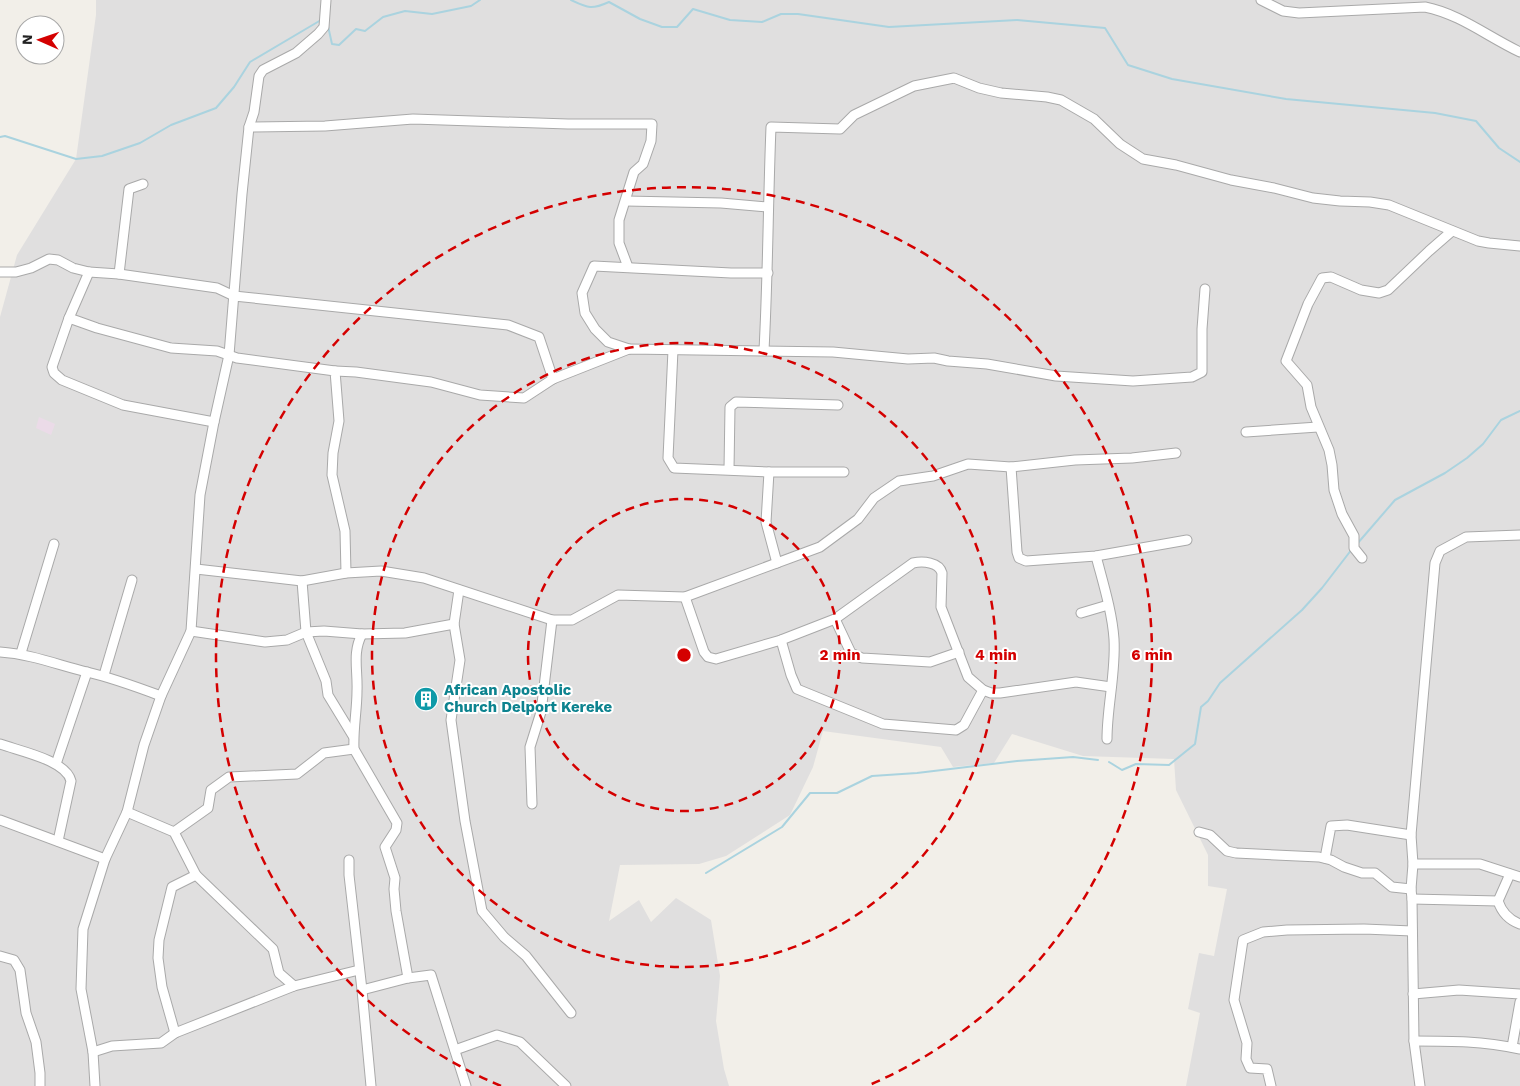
<svg xmlns="http://www.w3.org/2000/svg" width="1520" height="1086" viewBox="0 0 1520 1086" font-family="'Work Sans',sans-serif">
<style>
.residential{fill:#e0dfdf}
.industrial{fill:#ebdbe8}
.lines{fill:none;stroke-linecap:round;stroke-linejoin:round}
.stream{stroke:#aad3df;stroke-width:2}
.minor-casing{stroke:#a9a9a9;stroke-width:11}
.minor{stroke:#fff;stroke-width:9}
.ring{fill:none;stroke:#d40000;stroke-width:2.5;stroke-dasharray:9 6}
.labels{text-anchor:middle;stroke-width:4;stroke-linejoin:round;paint-order:stroke}
.culture-label{font-size:15px;font-weight:bold;fill:#0d838f;stroke:#fff;text-anchor:start}
.centre{fill:#d40000;stroke:#fff;stroke-width:2.5}
.ring-label{font-size:15px;text-anchor:middle;font-weight:bold;fill:#d40000;stroke:#fff;stroke-width:4;stroke-linejoin:round;paint-order:stroke}
</style>
<rect width="100%" height="100%" fill="#f2efe9"/>
<polygon class="residential" points="96,0 1520,0 1520,1086 1186,1086 1200,1013 1188,1009 1199,953 1214,956 1227,889 1208,886 1208,855 1176,790 1174,759 1083,756 1012,734 994,763 953,767 941,747 823,731 813,767 790,815 726,856 699,864 620,865 609,921 639,900 651,922 676,898 711,920 720,976 716,1021 724,1069 729,1086 0,1086 0,317 17,255 76,159 96,15"/>
<polygon class="industrial" points="39,417 55,424 51,435 36,428"/>
<g class="lines">
<g class="stream">
<path d="M 571,0 C 588,8 591,10 609,2 L 640,19 L 662,27 L 677,27 L 693,9 L 730,20 L 762,22 L 781,14 L 798,14 L 889,27 L 1017,20 L 1105,28 L 1128,65 L 1172,79 L 1286,99 L 1435,113 L 1476,121 L 1499,148 L 1520,162"/>
<polyline points="328,26 332,44 339,45 356,29 365,31 383,17 405,11 432,14 471,6 480,0"/>
<polyline points="0,137 5,136 76,159 102,156 140,143 171,125 216,108 234,87 250,62 321,20"/>
<polyline points="1357,544 1395,500 1445,473 1467,458 1483,444 1501,420 1520,411"/>
<polyline points="1109,762 1122,770 1136,764 1169,765 1195,744 1201,707 1208,701 1220,683 1302,610 1322,588 1352,549"/>
<polyline points="706,873 782,827 810,793 837,793 872,776 917,773 1017,761 1073,757 1098,760"/>
</g>
<g class="minor-casing">
<g id="minor">
<path d="M 1261,0 L 1283,11 L 1299,13 L 1425,7 C 1460,14 1488,37 1520,52"/>
<polyline points="249,127 325,126 413,119 568,124 652,124 651,141 643,164 634,172 619,220 619,243 628,267"/>
<polyline points="626,201 721,203 768,207"/>
<polyline points="0,272 16,272 31,268 49,259 58,260 73,268 89,272 119,274 217,288 234,296 508,325 539,337 553,379"/>
<polyline points="89,272 69,318 52,367 54,373 62,380 123,405 214,422"/>
<polyline points="119,274 129,189 143,184"/>
<polyline points="69,318 97,328 171,348 217,351 237,358 335,371 339,421 333,453 332,475 345,531 346,573"/>
<polyline points="629,349 608,342 595,329 585,313 582,293 594,266 731,273 768,273"/>
<polyline points="673,350 668,458 674,468 769,472 844,472"/>
<path d="M 764,350 C 768,276 768,201 771,127 L 840,129 L 854,115 L 914,86 L 954,78 L 979,88 L 1001,93 L 1047,97 L 1061,100 L 1094,119 L 1120,144 L 1143,159 L 1176,165 L 1231,180 L 1274,188 L 1313,198 L 1340,201 L 1370,202 L 1389,205 L 1478,241 L 1489,243 L 1520,246"/>
<polyline points="335,371 356,372 431,382 480,395 524,398 553,379 629,349 833,352 908,359 934,358 948,361 987,364 1056,376 1133,381 1192,377 1202,372 1202,329 1205,289"/>
<polyline points="1246,432 1318,427"/>
<polyline points="1011,467 1017,552 1019,558 1026,561 1096,556 1187,540"/>
<polyline points="729,469 730,407 736,402 838,405"/>
<polyline points="769,472 766,522 777,563"/>
<path d="M 1096,556 C 1103,583 1112,611 1114,639 C 1116,673 1107,706 1107,739"/>
<polyline points="1362,558 1354,548 1354,536 1342,514 1334,490 1332,465 1329,450 1311,407 1307,385 1286,361 1308,304 1322,278 1331,277 1361,290 1379,293 1388,290 1429,251 1452,231"/>
<polyline points="196,569 302,581 346,573 381,571 424,578 552,620 572,620 618,595 685,597 820,547 858,519 874,498 899,481 933,476 968,464 1011,467 1075,460 1132,458 1176,453"/>
<polyline points="302,581 306,632 326,681 328,695 353,736"/>
<polyline points="459,590 454,624 460,660 451,720 465,821 482,911 504,937 526,956 571,1013"/>
<path d="M 685,597 L 704,652 L 708,657 L 716,659 L 781,640 L 835,619 L 913,563 C 923,561 939,562 942,573 L 941,607 L 968,677 L 983,690 L 991,693 L 1000,693 L 1076,682 L 1111,687"/>
<polyline points="1081,613 1108,605"/>
<polyline points="835,619 851,653 862,658 930,662 959,652"/>
<polyline points="191,631 265,642 287,640 306,632 324,631 362,634 405,633 454,624"/>
<path d="M 362,634 C 352,653 358,670 357,691 C 357,710 353,729 354,749 L 397,823 L 396,830 L 385,847 L 395,878 L 394,889 L 396,911 L 408,978"/>
<polyline points="781,640 791,675 797,689 883,724 956,730 964,725 983,690"/>
<path d="M 0,652 C 31,654 58,665 87,672 C 113,678 137,687 161,696"/>
<polyline points="21,653 54,544"/>
<polyline points="104,675 132,580"/>
<path d="M 0,744 C 19,751 66,760 71,781 L 58,841"/>
<polyline points="56,764 87,672"/>
<polyline points="532,804 530,747 541,712 552,620"/>
<polyline points="127,812 174,832 196,875 273,949 279,973 294,986"/>
<polyline points="0,820 105,859"/>
<polyline points="174,832 208,808 211,790 229,777 297,774 324,753 354,749"/>
<polyline points="1199,832 1210,835 1227,851 1236,853 1319,857 1331,860 1344,867 1362,873 1375,873 1392,887 1411,889"/>
<polyline points="1325,858 1331,826 1347,825 1411,835"/>
<polyline points="349,860 349,875 362,990 371,1086"/>
<polyline points="1413,864 1480,864 1520,877"/>
<path d="M 1510,874 L 1498,901 C 1502,913 1509,920 1520,924"/>
<polyline points="1412,899 1498,901"/>
<polyline points="0,956 14,960 20,970 26,1013 36,1042 40,1073 40,1086"/>
<polyline points="362,990 408,978 431,975 466,1086"/>
<polyline points="1413,994 1459,990 1520,994"/>
<polyline points="175,1033 162,987 158,958 159,940 172,887 196,875"/>
<path d="M 1414,1041 C 1453,1041 1482,1041 1520,1049"/>
<polyline points="1512,1047 1520,1002"/>
<polyline points="455,1050 497,1035 520,1042 566,1086"/>
<polyline points="93,1052 112,1046 161,1043 175,1033 294,986 359,970"/>
<polyline points="95,1086 93,1052 81,989 83,929 105,859 127,812 144,745 161,696 191,631 200,495 214,422 229,355 242,194 249,127 254,112 259,76 263,70 296,53 318,34 324,27 326,0"/>
<polyline points="1271,1086 1267,1069 1250,1068 1246,1059 1247,1043 1234,1000 1243,940 1263,932 1287,930 1364,929 1412,931"/>
<polyline points="1420,1086 1414,1041 1412,899 1411,889 1413,864 1411,835 1435,563 1440,551 1466,537 1520,535"/>
</g>
</g>
<use href="#minor" class="minor"/>
</g>
<g class="ring">
<circle cx="684" cy="655" r="156"/>
<circle cx="684" cy="655" r="312"/>
<path d="M501 1086A468 468 0 1 1 867 1086"/>
</g>
<defs>
<g id="building-disc" transform="scale(1.25)"><circle r="9.5" fill="#0f9aa8" stroke="#fff"/><path d="M-4-6H4V6H1V3H-1V6H-4ZM-2.5-4.3h1.7v1.8h-1.7ZM.8-4.3h1.7v1.8H.8ZM-2.5-1h1.7V.8h-1.7ZM.8-1h1.7V.8H.8Z" fill="#fff"/></g>
</defs>
<g fill-rule="evenodd">
<use href="#building-disc" x="426" y="699"/>
</g>
<g class="labels">
<g class="culture-label">
<text x="444" y="695">African Apostolic<tspan x="444" dy="17">Church Delport Kereke</tspan></text>
</g>
</g>
<circle cx="684" cy="655" r="8" class="centre"/>
<g class="ring-label">
<text x="840" y="660">2 min</text>
<text x="996" y="660">4 min</text>
<text x="1152" y="660">6 min</text>
</g>
<g transform="translate(40 40) rotate(272)"><circle r="24" fill="#ffffff" stroke="#a7a7a7"/>
<path d="M0-4L9 19L0 12L-9 19Z" fill="#d40000"/>
<text y="-8" font-size="14" font-weight="bold" text-anchor="middle" fill="#222222">N</text>
</g>
</svg>
